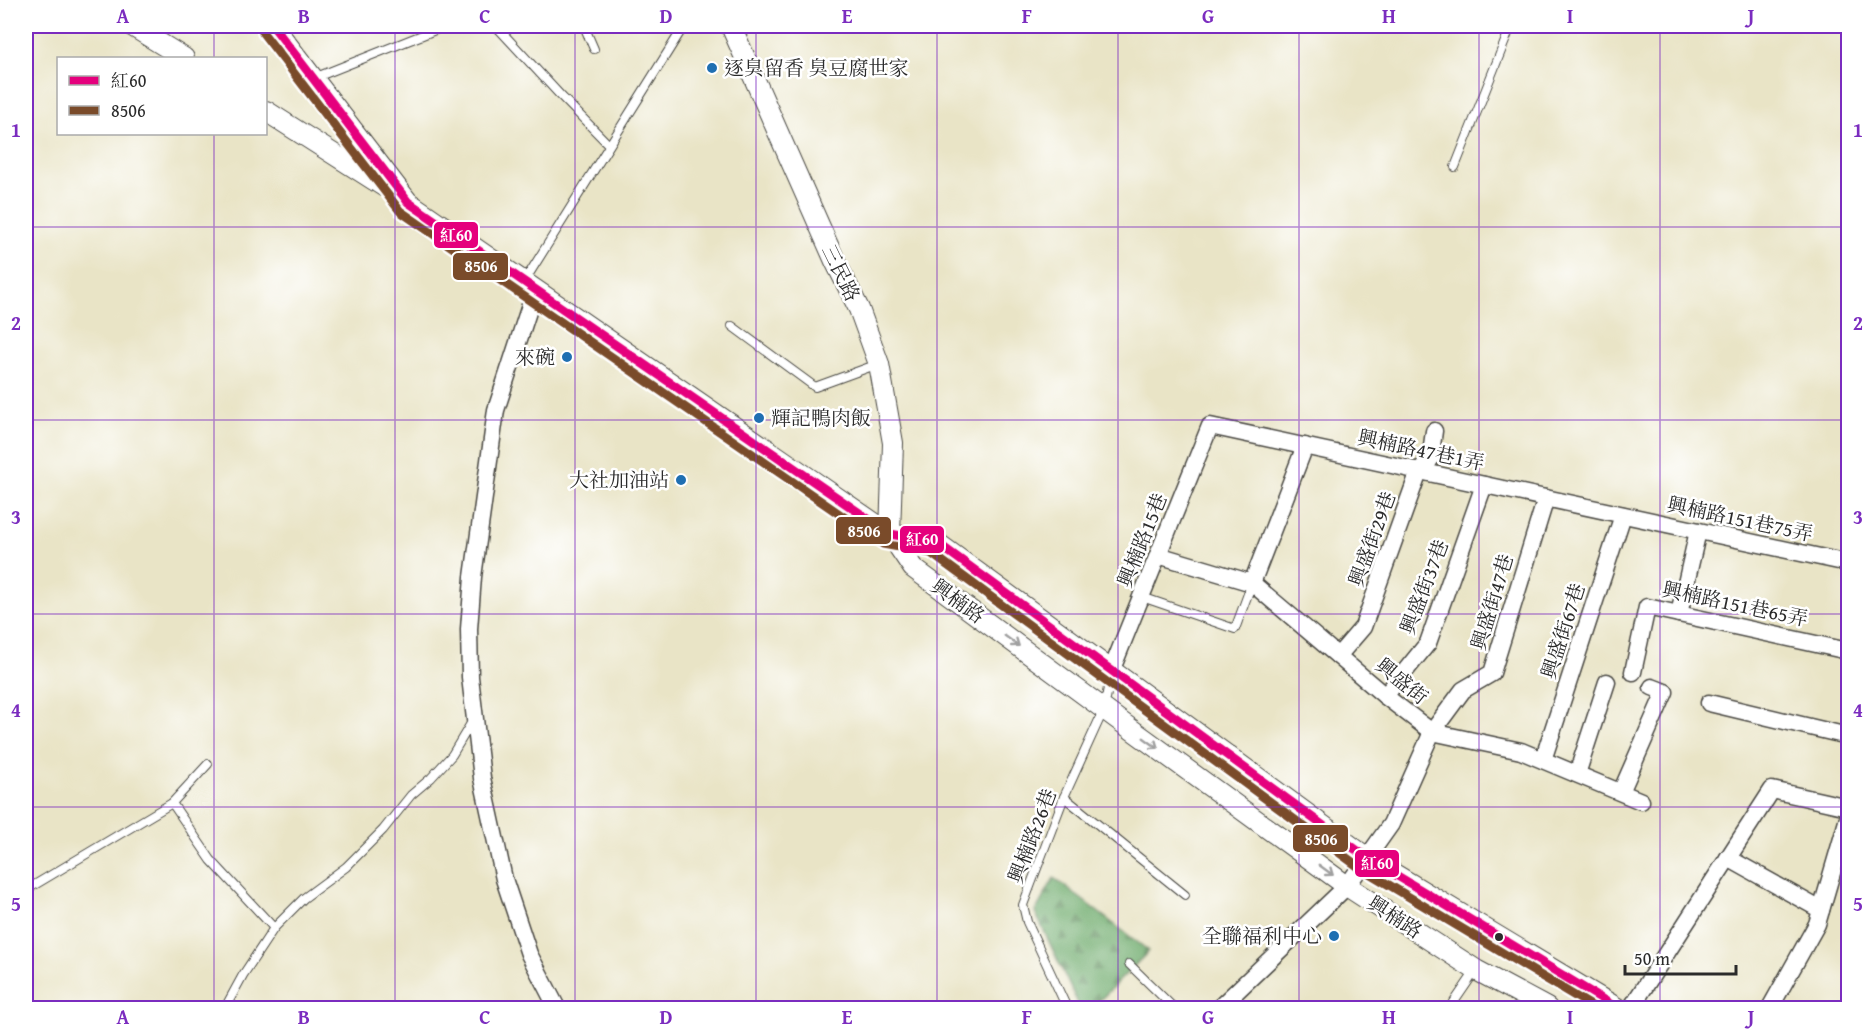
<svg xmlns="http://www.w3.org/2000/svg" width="1874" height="1034" viewBox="0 0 1874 1034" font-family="'Gentium Book Plus','Noto Serif TC',serif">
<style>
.forest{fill:url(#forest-firs);stroke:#4c6b4c;stroke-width:1.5}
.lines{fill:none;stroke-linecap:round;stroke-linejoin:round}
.service-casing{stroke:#484742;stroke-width:10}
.minor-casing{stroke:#484742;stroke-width:19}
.tertiary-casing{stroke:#484742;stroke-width:22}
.service{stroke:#fff;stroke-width:8}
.minor{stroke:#fff;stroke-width:16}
.tertiary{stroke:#fff;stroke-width:20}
.bus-1-casing{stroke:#fff;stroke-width:14}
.bus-2-casing{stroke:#fff;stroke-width:14}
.bus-1{stroke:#e5007d;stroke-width:9}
.bus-2{stroke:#7a4b2a;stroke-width:9}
.oneway{stroke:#a0a0a0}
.grid{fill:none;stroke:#7b2cbf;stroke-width:1.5;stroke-opacity:0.55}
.poi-dot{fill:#1f6fb2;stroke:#fff;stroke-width:2}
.bus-dot{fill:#2b2b2b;stroke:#fff;stroke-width:2}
.labels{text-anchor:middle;stroke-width:5;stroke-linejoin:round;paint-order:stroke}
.poi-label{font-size:20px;fill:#2b2b2b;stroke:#fff;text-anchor:end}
.street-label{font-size:20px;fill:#2b2b2b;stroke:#fff}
.line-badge{stroke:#fff;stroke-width:2}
.badge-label{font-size:16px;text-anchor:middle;font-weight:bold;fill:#fff}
.neatline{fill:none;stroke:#7b2cbf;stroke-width:2}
.grid-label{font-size:20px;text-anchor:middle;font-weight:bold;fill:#7b2cbf}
</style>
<defs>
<pattern id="forest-firs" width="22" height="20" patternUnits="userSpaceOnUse" patternTransform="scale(1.5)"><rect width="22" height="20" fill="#6eab6c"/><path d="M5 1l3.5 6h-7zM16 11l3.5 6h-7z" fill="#5b8b59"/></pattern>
</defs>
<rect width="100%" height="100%" fill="#fff"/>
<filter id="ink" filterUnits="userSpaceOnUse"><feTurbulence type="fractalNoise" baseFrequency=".0167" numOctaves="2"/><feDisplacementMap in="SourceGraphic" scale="12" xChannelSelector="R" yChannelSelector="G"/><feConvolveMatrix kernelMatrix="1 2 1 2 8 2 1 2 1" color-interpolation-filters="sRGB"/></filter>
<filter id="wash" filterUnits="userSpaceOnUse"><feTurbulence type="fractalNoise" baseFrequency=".008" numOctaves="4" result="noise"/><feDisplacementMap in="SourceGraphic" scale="24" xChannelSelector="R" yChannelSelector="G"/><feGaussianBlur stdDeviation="1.35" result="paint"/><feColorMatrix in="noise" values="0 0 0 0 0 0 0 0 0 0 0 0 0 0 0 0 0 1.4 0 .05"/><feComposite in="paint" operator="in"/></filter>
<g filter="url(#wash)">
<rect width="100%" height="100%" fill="#e9e4c6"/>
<polygon class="forest" points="1054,878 1149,951 1092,1008 1080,1008 1035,912"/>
</g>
<g filter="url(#ink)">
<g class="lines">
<g class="service-casing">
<g id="service">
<polyline points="496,26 560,95 609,145"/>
<polyline points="584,26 594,49"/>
<polyline points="314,78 445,26"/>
<polyline points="1455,167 1511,26"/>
<polyline points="524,282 684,26"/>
<polyline points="732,326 815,387 878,364"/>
<polyline points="1142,597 1235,629 1252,583"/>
<polyline points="1064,797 1185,895"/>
<polyline points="172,803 211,860 274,928"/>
<polyline points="26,890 172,803 208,764"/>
<polyline points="1129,964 1174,1008"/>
<polyline points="225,1008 243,975 274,928 304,898 346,867 383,830 411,795 431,778 452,755 473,720"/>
<polyline points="1067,1008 1027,922 1023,905 1064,797 1104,709 1111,672"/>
<polyline points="1450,1008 1476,970"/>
</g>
</g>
<g class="minor-casing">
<g id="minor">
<polyline points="535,290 496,410 473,577 469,629 470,677 482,778 504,879 529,954 557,1008"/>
<polyline points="1158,555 1252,583 1385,696 1432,732 1521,751 1641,801"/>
<polyline points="1252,583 1305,446"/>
<polyline points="1679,614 1698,531"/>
<polyline points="1338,656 1363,627 1419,471 1430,460 1434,431"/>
<polyline points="1112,669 1210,426 1848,563"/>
<polyline points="1633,672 1647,607 1848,651"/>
<polyline points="1385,696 1428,643 1484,485"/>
<polyline points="1709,703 1848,736"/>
<polyline points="1543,760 1623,515"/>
<polyline points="1577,774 1607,682"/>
<polyline points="1621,792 1665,692 1652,687"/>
<polyline points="1728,858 1821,910"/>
<polyline points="1219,1008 1347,886 1391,824 1432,732 1463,690 1492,673 1546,498"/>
<polyline points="1631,1008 1772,790 1848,807"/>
<polyline points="1770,1008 1817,924 1848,818"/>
</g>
</g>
<g class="tertiary-casing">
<g id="tertiary">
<polyline points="132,26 184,58"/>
<polyline points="273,26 408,202 890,534 913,568 1120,721 1347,886 1476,970 1547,1008"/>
<polyline points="731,26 835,261 859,309 879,364 893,443 890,534"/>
<polyline points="266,111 396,194"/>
<polyline points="890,534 936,542 1366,857 1617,1008"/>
</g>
</g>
<use href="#service" class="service"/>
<use href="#minor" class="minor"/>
<use href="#tertiary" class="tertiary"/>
<g class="bus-1-casing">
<polyline id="bus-1" points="273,26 408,202 890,534 936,542 1366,857 1617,1008"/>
</g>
<g class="bus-2-casing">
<polyline id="bus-2" points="263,33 400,211 883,544 931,553 1359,867 1595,1008"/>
</g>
<use href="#bus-1" class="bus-1"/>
<use href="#bus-2" class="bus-2"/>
</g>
<defs><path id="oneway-shaft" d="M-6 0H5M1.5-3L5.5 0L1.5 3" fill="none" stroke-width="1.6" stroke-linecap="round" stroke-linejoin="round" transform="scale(1.5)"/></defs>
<g class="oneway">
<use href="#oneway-shaft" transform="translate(1012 641) rotate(36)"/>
<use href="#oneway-shaft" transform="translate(1151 743) rotate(36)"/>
<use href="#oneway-shaft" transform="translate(1326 870) rotate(36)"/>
</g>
</g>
<path class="grid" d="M 214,26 L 214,58M 395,26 L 395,1008M 575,26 L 575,1008M 756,26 L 756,1008M 937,26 L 937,1008M 1118,26 L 1118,1008M 1299,26 L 1299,1008M 1479,26 L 1479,1008M 1660,26 L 1660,1008M 214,134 L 214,1008M 26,227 L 1848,227M 26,420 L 1848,420M 26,614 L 1848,614M 26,807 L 1848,807"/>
<g class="poi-dot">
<circle cx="712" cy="68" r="6"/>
<circle cx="567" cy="357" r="6"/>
<circle cx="759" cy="418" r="6"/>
<circle cx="681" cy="480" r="6"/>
<circle cx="1334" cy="936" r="6"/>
</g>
<circle class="bus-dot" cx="1499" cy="937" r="5"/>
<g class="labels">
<g class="poi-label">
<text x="724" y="75" text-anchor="start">逐臭留香 臭豆腐世家</text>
<text x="555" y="364">來碗</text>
<text x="771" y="425" text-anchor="start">輝記鴨肉飯</text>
<text x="669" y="487">大社加油站</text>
<text x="1322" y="943">全聯福利中心</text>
</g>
<g class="street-label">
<text transform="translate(841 273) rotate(64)" y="7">三民路</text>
<text transform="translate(1421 450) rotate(12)" y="7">興楠路47巷1弄</text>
<text transform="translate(1740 519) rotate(12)" y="7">興楠路151巷75弄</text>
<text transform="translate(1372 539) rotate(-70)" y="7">興盛街29巷</text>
<text transform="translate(1142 540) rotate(-68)" y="7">興楠路15巷</text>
<text transform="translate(1424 587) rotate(-69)" y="7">興盛街37巷</text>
<text transform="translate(958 601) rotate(36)" y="7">興楠路</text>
<text transform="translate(1492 602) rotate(-73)" y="7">興盛街47巷</text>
<text transform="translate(1735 604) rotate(12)" y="7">興楠路151巷65弄</text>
<text transform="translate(1563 631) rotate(-72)" y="7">興盛街67巷</text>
<text transform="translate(1402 681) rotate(39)" y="7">興盛街</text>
<text transform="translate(1032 836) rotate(-69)" y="7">興楠路26巷</text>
<text transform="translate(1395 917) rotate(33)" y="7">興楠路</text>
</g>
</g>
<g class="line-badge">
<rect x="433" y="221" width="46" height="28" rx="6" fill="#e5007d"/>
<rect x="452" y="252" width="57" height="29" rx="6" fill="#7a4b2a"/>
<rect x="835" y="516" width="57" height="29" rx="6" fill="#7a4b2a"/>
<rect x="899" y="525" width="46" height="29" rx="6" fill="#e5007d"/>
<rect x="1292" y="824" width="57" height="29" rx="6" fill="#7a4b2a"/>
<rect x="1354" y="849" width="46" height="29" rx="6" fill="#e5007d"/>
</g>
<g class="badge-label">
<text x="456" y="241">紅60</text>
<text x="481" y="272">8506</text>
<text x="864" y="537">8506</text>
<text x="922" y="545">紅60</text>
<text x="1321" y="845">8506</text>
<text x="1377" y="869">紅60</text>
</g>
<rect width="1874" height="1034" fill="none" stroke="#fff" stroke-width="66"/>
<rect x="57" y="57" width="210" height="78" fill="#ffffff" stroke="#aaaaaa" stroke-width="1.5"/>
<rect x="69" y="76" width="30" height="9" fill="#e5007d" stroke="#aaaaaa" stroke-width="1.5"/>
<text x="111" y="87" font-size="18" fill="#2b2b2b">紅60</text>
<rect x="69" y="106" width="30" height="9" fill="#7a4b2a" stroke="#aaaaaa" stroke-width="1.5"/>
<text x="111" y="117" font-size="18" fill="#2b2b2b">8506</text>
<path d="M1625 965v9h111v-9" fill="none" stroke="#2b2b2b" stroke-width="3"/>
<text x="1634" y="965" font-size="18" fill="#2b2b2b" stroke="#ffffff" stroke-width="4.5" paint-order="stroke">50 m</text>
<rect x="33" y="33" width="1808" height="968" class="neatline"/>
<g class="grid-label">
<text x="123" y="23">A</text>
<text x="304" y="23">B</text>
<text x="485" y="23">C</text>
<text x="666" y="23">D</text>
<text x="847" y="23">E</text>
<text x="1027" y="23">F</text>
<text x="1208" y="23">G</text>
<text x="1389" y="23">H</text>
<text x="1570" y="23">I</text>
<text x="1751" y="23">J</text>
<text x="16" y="137">1</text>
<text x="1858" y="137">1</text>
<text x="16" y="330">2</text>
<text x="1858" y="330">2</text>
<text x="16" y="524">3</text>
<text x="1858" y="524">3</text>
<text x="16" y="717">4</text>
<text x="1858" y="717">4</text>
<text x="16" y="911">5</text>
<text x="1858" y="911">5</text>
<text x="123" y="1024">A</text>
<text x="304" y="1024">B</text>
<text x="485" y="1024">C</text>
<text x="666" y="1024">D</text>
<text x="847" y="1024">E</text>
<text x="1027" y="1024">F</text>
<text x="1208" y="1024">G</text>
<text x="1389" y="1024">H</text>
<text x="1570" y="1024">I</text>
<text x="1751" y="1024">J</text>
</g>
</svg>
